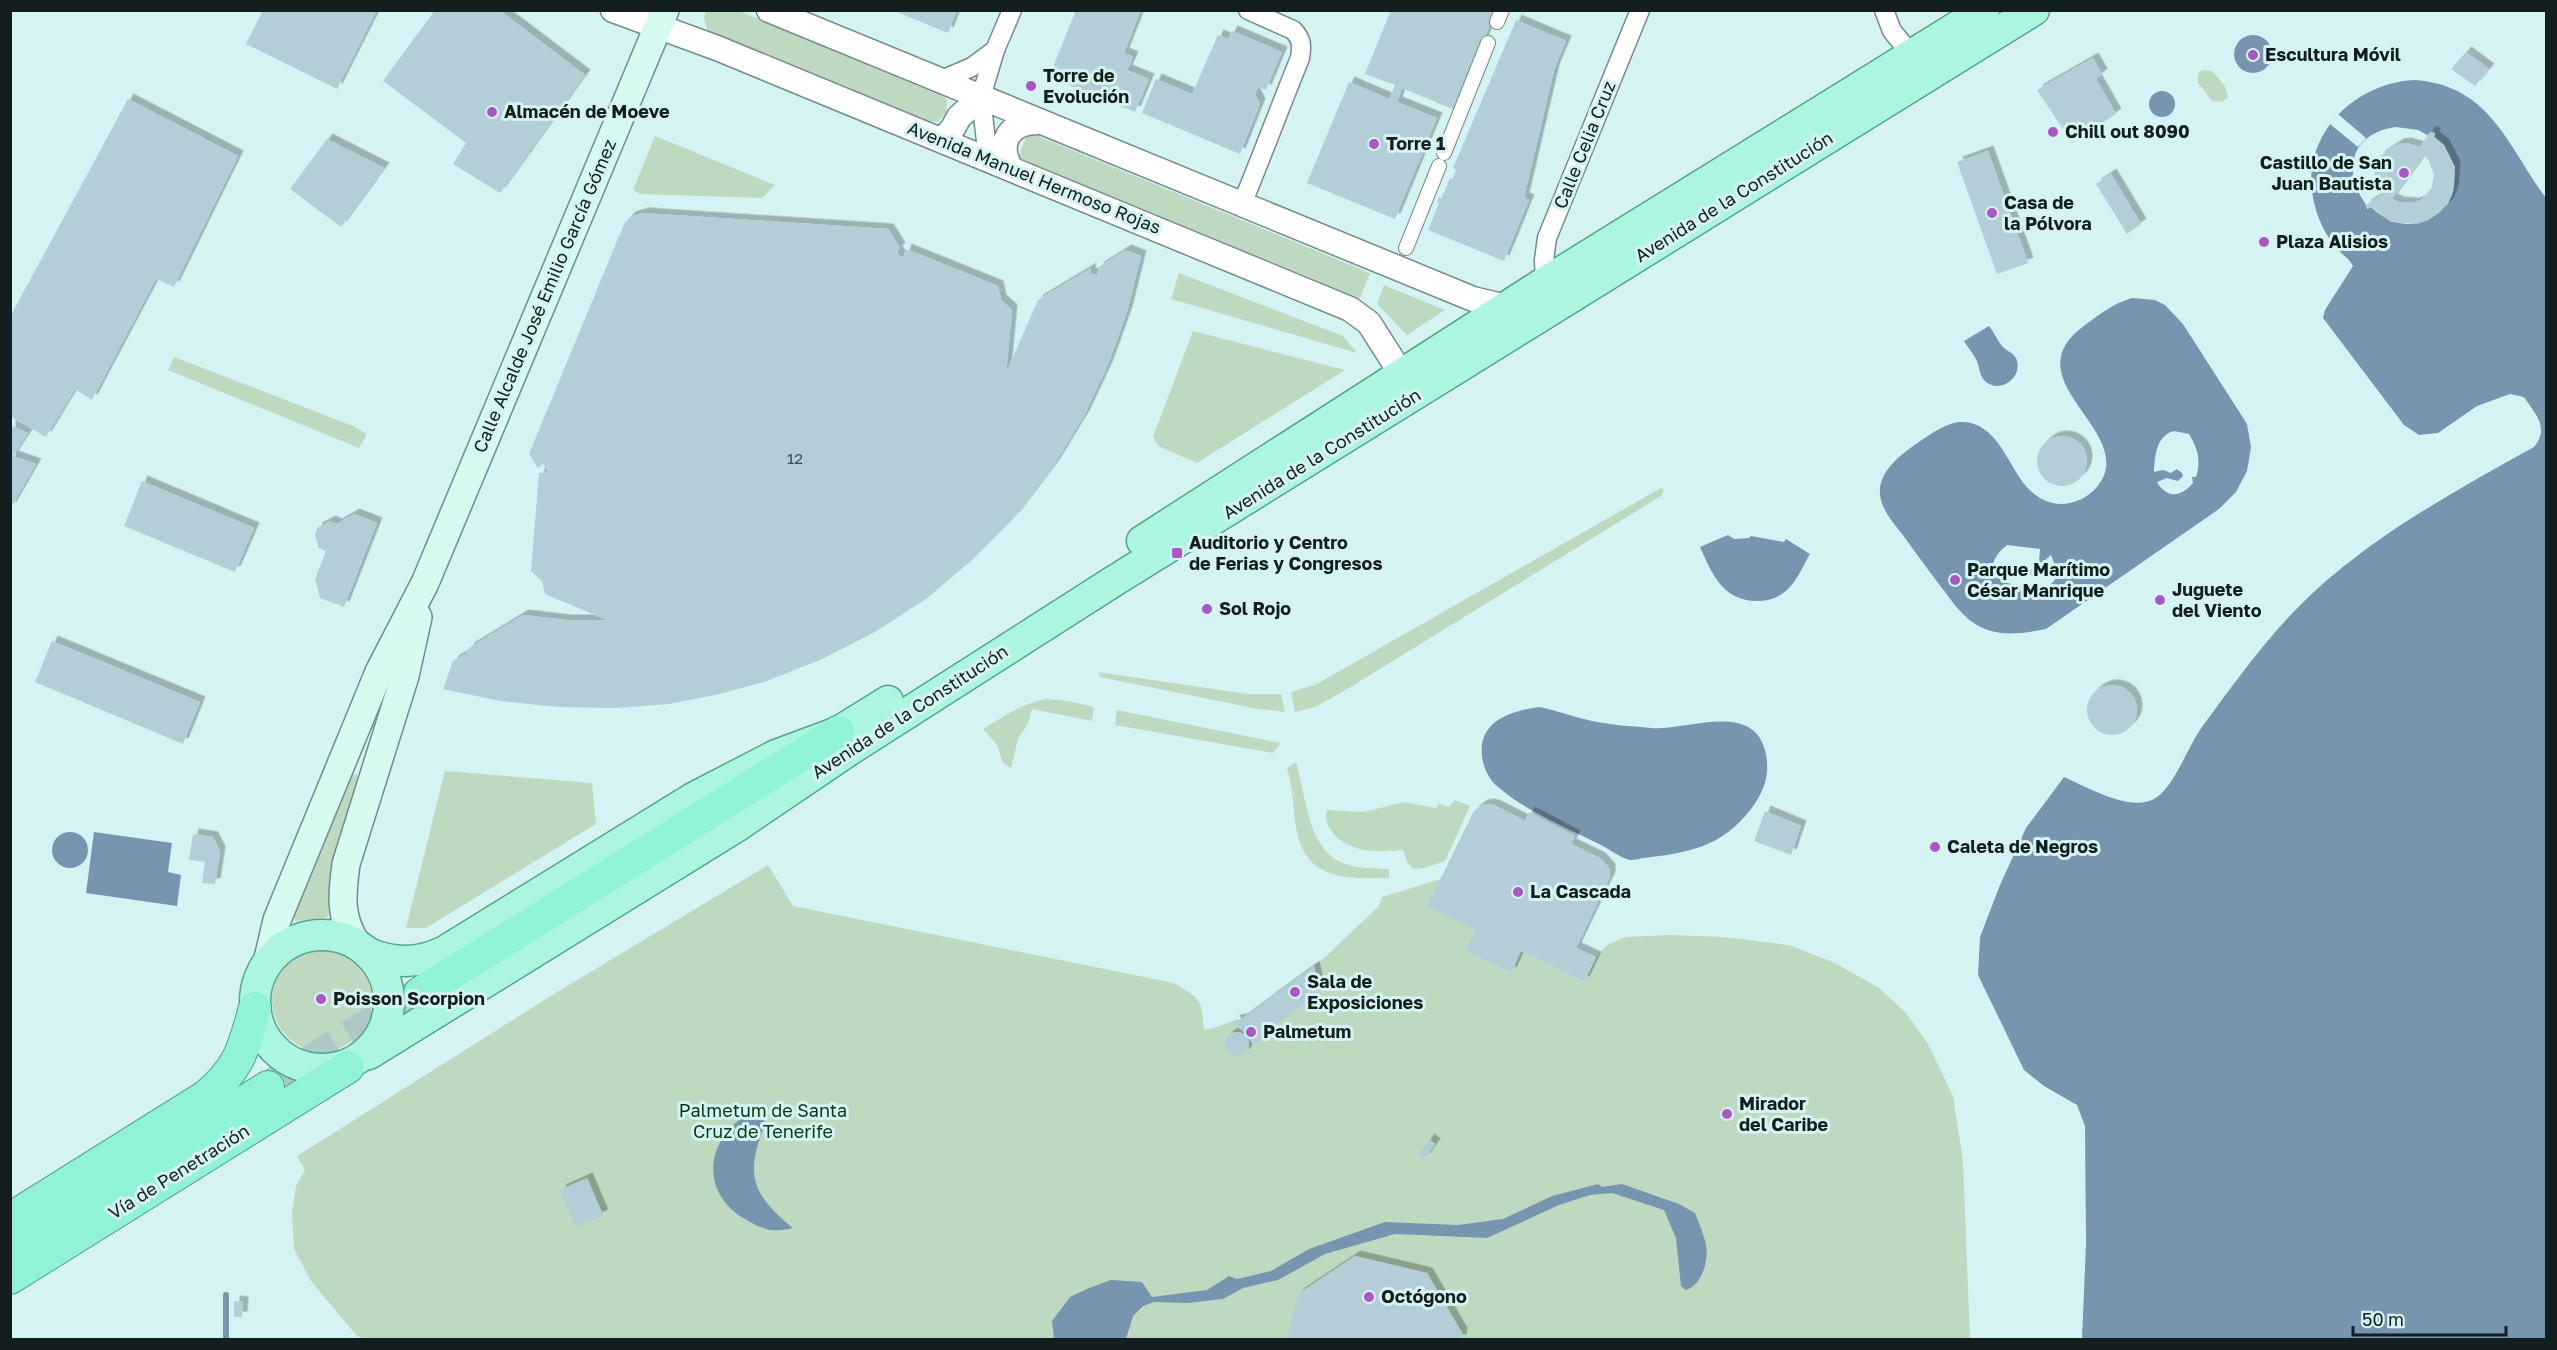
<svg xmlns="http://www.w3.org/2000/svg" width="2557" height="1350" viewBox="0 0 2557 1350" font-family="'Golos Text',sans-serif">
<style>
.green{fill:#bfd9c0}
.water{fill:#7795af;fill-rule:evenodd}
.pier{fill:#d5f3f3}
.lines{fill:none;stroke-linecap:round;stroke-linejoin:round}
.stream{stroke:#7795af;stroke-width:6}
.building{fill:#b4ced7;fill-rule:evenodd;filter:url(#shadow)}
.trunk-tunnel{stroke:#aec8c8;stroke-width:32;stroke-dasharray:32 16;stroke-linecap:butt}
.pedestrian-casing{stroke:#718c8c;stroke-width:16}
.minor-casing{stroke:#718c8c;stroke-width:21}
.tertiary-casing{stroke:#718c8c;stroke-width:27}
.secondary-casing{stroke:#718c8c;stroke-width:30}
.primary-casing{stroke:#52a68e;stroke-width:33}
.trunk-casing{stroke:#52a68e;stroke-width:34}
.pedestrian{stroke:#fff;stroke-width:14}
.minor{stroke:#fff;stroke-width:18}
.tertiary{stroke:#fff;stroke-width:24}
.secondary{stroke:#d5faef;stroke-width:27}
.primary{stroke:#acf5e0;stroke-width:30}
.trunk{stroke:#90f2d6;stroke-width:32}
.poi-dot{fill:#aa56c6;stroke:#d5f3f3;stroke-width:2}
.labels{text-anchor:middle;stroke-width:6;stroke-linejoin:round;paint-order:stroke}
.number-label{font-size:15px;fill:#3b4a4c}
.poi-label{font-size:18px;font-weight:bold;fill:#131e1e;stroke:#d5f3f3;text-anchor:start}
.street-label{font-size:18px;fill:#131e1e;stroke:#d5f3f3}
.park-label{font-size:18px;fill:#073913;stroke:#d5f3f3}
</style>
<defs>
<filter id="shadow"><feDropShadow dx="5.5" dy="-5.5" stdDeviation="0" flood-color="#0004"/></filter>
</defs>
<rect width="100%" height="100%" fill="#d5f3f3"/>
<g class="green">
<polygon points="706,11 739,11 930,88 942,94 947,100 946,113 938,122 926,121 715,34 707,30 704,17"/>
<polygon points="2202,70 2212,71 2225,86 2228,97 2222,102 2212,101 2198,83 2198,74"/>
<polygon points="1028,132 1370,273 1360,298 1018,158"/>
<polygon points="655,136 775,185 762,198 640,194 633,190"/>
<polygon points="1179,273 1343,336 1357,353 1171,299"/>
<polygon points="1384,285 1445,310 1407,335 1377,304"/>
<polygon points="1193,331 1345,370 1197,463 1158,446 1153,437"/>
<polygon points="174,357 353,426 367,434 359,448 168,370"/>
<polygon points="1661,488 1664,491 1661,496 1344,691 1315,707 1295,712 1291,692 1315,685"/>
<polygon points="1098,672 1247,694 1281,694 1285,712 1258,709 1100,677"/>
<path d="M 1046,699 L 1068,701 L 1094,707 L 1092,721 L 1032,709 L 1028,723 L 1018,739 L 1011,768 L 1003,763 L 997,745 L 983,729 C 1004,716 1022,704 1046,699 Z"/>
<polygon points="1117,710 1281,743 1273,753 1115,725"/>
<path d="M 1296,762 C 1306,794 1307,849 1343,863 C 1358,869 1374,868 1389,869 L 1389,878 C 1345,879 1304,880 1296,827 C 1293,807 1293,787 1287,768 Z"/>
<polygon points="445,771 592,783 596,824 426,928 406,928"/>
<path d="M 353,774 L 360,776 C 349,817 324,873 329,914 L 326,918 L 296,921 L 292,915 Z"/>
<path d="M 1455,800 L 1470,806 L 1445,861 L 1424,868 L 1413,869 L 1407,862 L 1403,850 C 1390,851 1377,852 1365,850 C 1347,848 1321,831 1327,810 L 1364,812 L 1404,802 L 1436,808 L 1439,803 L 1449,807 Z"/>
<path d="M 768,865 L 793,906 L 1174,983 C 1201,999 1202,1000 1204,1030 C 1219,1028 1228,1021 1242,1019 L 1323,959 L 1379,906 L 1382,897 L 1441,879 L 1475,930 L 1465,951 L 1510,973 L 1521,951 L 1584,982 L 1596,957 L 1607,945 L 1625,937 L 1670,935 L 1725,937 L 1789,945 L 1835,963 L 1879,988 L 1906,1013 L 1928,1044 L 1953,1096 L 1963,1161 L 1970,1339 L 365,1339 L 357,1336 L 311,1281 L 294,1249 L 292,1213 L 296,1186 L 305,1170 L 297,1156 L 554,994 Z"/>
<circle cx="322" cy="1001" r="50"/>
</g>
<g class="water">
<circle cx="2253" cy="54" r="19"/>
<path d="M 2414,80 C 2490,85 2507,145 2546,198 L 2546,1339 L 2082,1339 L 2086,1244 L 2085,1126 L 2077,1105 L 2044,1086 L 2024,1070 L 1978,975 L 1980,937 L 2000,885 L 2026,828 L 2064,777 C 2087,787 2129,812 2154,799 C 2174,788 2188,746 2202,727 C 2228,691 2256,653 2286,620 C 2355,545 2446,496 2534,447 C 2550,427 2535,414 2524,397 L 2510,394 L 2477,406 L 2438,433 L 2419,435 L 2404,425 L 2323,318 L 2325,310 L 2353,266 C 2349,258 2340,253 2335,246 C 2326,235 2320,223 2316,210 C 2295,142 2349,84 2414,80 ZM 2396,127 L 2418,130 L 2429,136 L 2430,132 L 2435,133 L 2434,137 C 2489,185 2423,257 2371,207 L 2367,209 C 2366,202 2360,197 2357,189 C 2344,155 2363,131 2396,127 Z"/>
<circle cx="2162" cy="104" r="13"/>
<path d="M 2132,298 L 2155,300 L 2165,305 L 2183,324 L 2247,424 L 2251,447 L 2247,471 L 2236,492 L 2219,509 L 2046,629 C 2001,638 1976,636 1948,596 C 1933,577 1919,557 1905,538 C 1898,528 1889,519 1884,508 C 1868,476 1902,453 1925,438 C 1941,427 1959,416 1979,426 C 2009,442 2013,486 2044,500 C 2062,509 2084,502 2097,487 C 2142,432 2007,381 2085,325 C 2100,314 2114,303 2132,298 ZM 2174,431 L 2189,434 C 2198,449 2201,460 2196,477 L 2192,477 L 2193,483 C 2181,497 2167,499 2157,482 L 2167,478 L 2178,481 L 2183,476 L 2182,473 L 2177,469 L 2171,473 L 2163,470 L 2154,472 C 2155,455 2156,436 2174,431 ZM 2007,545 L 2040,549 L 2039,562 L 2030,570 L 2030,574 L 2035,578 L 2041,575 L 2042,563 L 2051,555 L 2058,573 C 2055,583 2049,586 2039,589 L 2034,587 L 2033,590 C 2005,586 1975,571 2007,545 Z"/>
<path d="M 1989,326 C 1994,332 1997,340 2002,346 C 2007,351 2012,352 2016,358 C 2024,376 2002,394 1986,382 C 1979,376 1980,369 1977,361 C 1974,354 1968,348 1964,341 Z"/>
<path d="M 1728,535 L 1734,539 L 1749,538 L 1751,536 L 1784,542 L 1786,539 L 1810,554 C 1803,566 1797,581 1787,590 C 1778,598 1768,601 1757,601 C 1723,601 1712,574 1700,547 Z"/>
<path d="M 1539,707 C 1556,710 1571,716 1588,720 C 1608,725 1631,726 1651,728 C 1687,731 1755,699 1766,754 C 1770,775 1764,792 1751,809 C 1722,847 1688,853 1643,858 C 1639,859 1634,860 1630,860 C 1621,858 1609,849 1601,845 C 1568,828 1527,812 1498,787 C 1489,780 1483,767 1482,756 C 1478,721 1511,711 1539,707 Z"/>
<circle cx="70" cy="850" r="18"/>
<polygon points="94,832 172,843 168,872 181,875 177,906 86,893"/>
<path d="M 743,1117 L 758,1118 L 766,1122 C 745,1173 750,1193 793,1228 C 772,1233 763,1230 745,1219 C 702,1194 704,1145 743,1117 Z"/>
<path d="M 1598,1184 L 1602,1187 L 1622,1184 L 1679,1204 L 1695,1213 C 1699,1224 1704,1234 1706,1245 C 1709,1260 1702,1285 1686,1290 L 1681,1286 L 1676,1238 L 1664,1210 L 1612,1193 L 1590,1195 L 1559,1205 L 1487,1238 L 1395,1234 L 1325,1254 L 1278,1280 L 1243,1288 L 1223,1299 L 1188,1303 L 1154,1302 L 1143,1306 L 1133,1316 L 1126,1339 L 1054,1339 L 1052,1321 L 1070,1297 L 1089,1288 L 1111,1280 L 1142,1282 L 1152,1297 L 1207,1290 L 1229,1276 L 1237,1279 L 1271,1271 L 1309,1249 L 1385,1222 L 1458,1225 L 1503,1219 L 1552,1196 Z"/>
</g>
<polygon class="pier" points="2338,114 2366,138 2358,147 2330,124"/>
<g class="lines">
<polyline class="stream" points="226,1295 226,1340"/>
</g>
<g class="building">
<polygon points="263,10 377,10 337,89 246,44"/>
<polygon points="435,10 499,10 585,75 500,193 453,164 466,143 383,81"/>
<polygon points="892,10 957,10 948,33"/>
<polygon points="1076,10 1141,10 1124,53 1133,57 1127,70 1149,79 1135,112 1049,77"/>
<polygon points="1391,10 1496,10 1455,110 1402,88 1397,102 1437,118 1395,219 1307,183 1349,82 1389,99 1395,85 1365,74"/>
<polygon points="1516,20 1566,41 1554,70 1524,198 1529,200 1504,261 1428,230 1439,203 1437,202 1439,197 1442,198 1450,178 1453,179 1456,170 1453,168"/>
<polygon points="1232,31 1282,52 1266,90 1258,87 1255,94 1260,104 1240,154 1142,113 1156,79 1192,94 1218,35 1228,39"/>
<polygon points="2466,52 2489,69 2475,86 2451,69"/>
<polygon points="2093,58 2102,74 2096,79 2116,114 2072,143 2037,90"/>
<polygon points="128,99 238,156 174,287 156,279 92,400 75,389 46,437 10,416 10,317"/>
<path d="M 2430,132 L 2435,133 L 2434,137 L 2444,145 L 2455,167 L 2453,192 L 2448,204 L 2429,220 L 2416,224 L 2391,222 L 2371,207 L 2367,209 L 2366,205 L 2381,195 L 2374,176 L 2380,156 L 2398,144 L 2406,143 L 2420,147 ZM 2424,155 L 2429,161 L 2434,175 L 2431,189 L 2421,200 L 2414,203 L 2399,202 L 2392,199 Z"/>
<polygon points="327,139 384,168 341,227 290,189"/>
<polygon points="1988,151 2028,263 1997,274 1957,162"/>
<polygon points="2111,174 2141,224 2127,234 2096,184"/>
<polygon points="643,213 888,229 900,248 897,251 900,256 904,256 906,249 998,286 1001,300 1012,310 1006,373 1038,300 1091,268 1090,273 1097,275 1099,267 1126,250 1141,256 1127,312 1108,365 1084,416 1054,465 1016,515 972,560 926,599 875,632 820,660 764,682 715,695 669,704 615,708 557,707 500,701 443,689 453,661 467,653 469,648 523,615 566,620 607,620 545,594 542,581 531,571 539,473 548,472 543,464 538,468 529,454 624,224 630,217"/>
<polygon points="10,425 28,433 13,456 36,464 10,509"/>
<circle cx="2062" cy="461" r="25"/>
<polygon points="142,481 254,528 235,572 124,526"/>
<polygon points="354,514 377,523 344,607 320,598 315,579 326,551 319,548 315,535 317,528 330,521 337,524"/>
<polygon points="52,641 200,702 183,744 35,682"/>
<circle cx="2112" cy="710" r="25"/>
<polygon points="1489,804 1496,806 1525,821 1529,812 1575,836 1571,844 1600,858 1610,869 1610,877 1576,948 1596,957 1584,982 1521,951 1511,973 1465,951 1475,930 1427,906 1474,811 1482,805"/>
<polygon points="1765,811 1801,826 1791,855 1754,841"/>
<polygon points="193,834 213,837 220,852 215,884 202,883 205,862 189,860"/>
<polygon points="1314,966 1320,992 1260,1036 1262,1040 1252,1046 1252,1043 1242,1030 1236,1026 1234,1020 1242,1019"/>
<circle cx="1237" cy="1044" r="12"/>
<polygon points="1429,1139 1435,1144 1424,1159 1418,1155"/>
<polygon points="587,1178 603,1215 576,1227 560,1190"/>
<polygon points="1355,1256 1427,1273 1462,1333 1461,1340 1287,1340 1298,1294"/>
<polygon points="234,1301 243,1302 242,1317 234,1317"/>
</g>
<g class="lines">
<polyline class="trunk-tunnel" points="268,1087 420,993"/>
<g class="pedestrian-casing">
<g id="pedestrian">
<polyline points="1497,22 1502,10"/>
<polyline points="1444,153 1488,43"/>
<polyline points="1406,248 1439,166"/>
</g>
</g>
<g class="minor-casing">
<g id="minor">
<polyline points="1884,10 1892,31 1912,55"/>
<polyline points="939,81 972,67 995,50"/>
<polyline points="988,159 981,97 995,50 1012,10"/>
<path d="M 1242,204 C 1262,156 1280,107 1300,58 C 1302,46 1302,39 1293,30 L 1248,10"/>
<polyline points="1545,282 1544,260 1547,238 1640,10"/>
</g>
</g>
<g class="tertiary-casing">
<g id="tertiary">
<polyline points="613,10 717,48 1350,309 1369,323 1411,389"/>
<polyline points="769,10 1473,299 1506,307"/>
<polyline points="942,140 953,128 959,117 981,97"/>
<path d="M 1011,169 C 996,143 1009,122 1038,122"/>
</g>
</g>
<g class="secondary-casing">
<g id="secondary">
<path d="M 357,944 C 339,918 342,894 346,864 L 405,676 L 418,617"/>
<polyline points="267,963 277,920 379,672 425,583 665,10"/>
</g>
</g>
<g class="primary-casing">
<g id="primary">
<polyline points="1142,541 1545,282 1984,10"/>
<circle cx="322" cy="1002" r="67"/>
<path d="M 368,953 C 395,964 418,964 445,951 L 693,798 L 776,755 L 838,732 L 888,701"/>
<polyline points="369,1054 736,827 848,751 1114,581 2034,10"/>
</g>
</g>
<g class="trunk-casing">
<g id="trunk">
<polyline points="420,993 838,732"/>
<path d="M 10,1219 L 205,1097 C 240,1068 243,1050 255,1008"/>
<polyline points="10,1248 268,1087"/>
<polyline points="10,1278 348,1067"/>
</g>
</g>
<use href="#pedestrian" class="pedestrian"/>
<use href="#minor" class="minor"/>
<use href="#tertiary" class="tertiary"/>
<use href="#secondary" class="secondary"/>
<use href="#primary" class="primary"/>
<use href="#trunk" class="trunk"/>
</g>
<g class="poi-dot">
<circle cx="2253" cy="55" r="6"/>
<circle cx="1031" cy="86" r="6"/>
<circle cx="492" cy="112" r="6"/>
<circle cx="2053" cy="132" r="6"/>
<circle cx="1374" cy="144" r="6"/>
<circle cx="2404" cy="173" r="6"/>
<circle cx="1992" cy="213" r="6"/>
<circle cx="2264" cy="242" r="6"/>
<rect x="1171" y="547" width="12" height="12" rx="3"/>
<circle cx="1955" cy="580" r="6"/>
<circle cx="2160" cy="600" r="6"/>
<circle cx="1207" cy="609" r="6"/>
<circle cx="1935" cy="847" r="6"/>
<circle cx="1518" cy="892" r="6"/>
<circle cx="1295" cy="992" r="6"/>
<circle cx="321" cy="999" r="6"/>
<circle cx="1251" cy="1032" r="6"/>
<circle cx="1727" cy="1114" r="6"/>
<circle cx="1369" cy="1297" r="6"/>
</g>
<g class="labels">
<g class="number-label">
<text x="795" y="464">12</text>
</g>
<g class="poi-label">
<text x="2265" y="61">Escultura Móvil</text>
<text x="1043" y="82">Torre de<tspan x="1043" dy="21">Evolución</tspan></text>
<text x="504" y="118">Almacén de Moeve</text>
<text x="2065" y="138">Chill out 8090</text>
<text x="1386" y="150">Torre 1</text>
<text x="2392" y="169" text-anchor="end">Castillo de San<tspan x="2392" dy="21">Juan Bautista</tspan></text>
<text x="2004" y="209">Casa de<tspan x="2004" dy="21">la Pólvora</tspan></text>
<text x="2276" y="248">Plaza Alisios</text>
<text x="1189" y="549">Auditorio y Centro<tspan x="1189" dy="21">de Ferias y Congresos</tspan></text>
<text x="1967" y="576">Parque Marítimo<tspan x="1967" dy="21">César Manrique</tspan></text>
<text x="2172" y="596">Juguete<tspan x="2172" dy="21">del Viento</tspan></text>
<text x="1219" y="615">Sol Rojo</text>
<text x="1947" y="853">Caleta de Negros</text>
<text x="1530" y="898">La Cascada</text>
<text x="1307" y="988">Sala de<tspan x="1307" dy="21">Exposiciones</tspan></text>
<text x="333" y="1005">Poisson Scorpion</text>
<text x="1263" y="1038">Palmetum</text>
<text x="1739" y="1110">Mirador<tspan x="1739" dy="21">del Caribe</tspan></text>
<text x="1381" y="1303">Octógono</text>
</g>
<g class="street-label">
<text transform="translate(1585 145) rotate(-68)" y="6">Calle Celia Cruz</text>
<text transform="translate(1034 178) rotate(22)" y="6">Avenida Manuel Hermoso Rojas</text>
<text transform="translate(1734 197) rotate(-32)" y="6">Avenida de la Constitución</text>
<text transform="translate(545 296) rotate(-67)" y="6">Calle Alcalde José Emilio García Gómez</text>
<text transform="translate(1322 454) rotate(-32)" y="6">Avenida de la Constitución</text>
<text transform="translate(910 712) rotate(-33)" y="6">Avenida de la Constitución</text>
<text transform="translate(179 1172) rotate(-32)" y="6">Vía de Penetración</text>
</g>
<g class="park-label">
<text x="763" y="1117">Palmetum de Santa<tspan x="763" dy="21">Cruz de Tenerife</tspan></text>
</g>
</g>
<rect width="2557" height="1350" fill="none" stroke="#131e1e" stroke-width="24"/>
<path d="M2353 1326v9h153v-9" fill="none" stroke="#131e1e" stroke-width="3"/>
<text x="2362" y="1326" font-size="18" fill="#131e1e" stroke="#d5f3f3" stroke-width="4.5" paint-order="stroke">50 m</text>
</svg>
